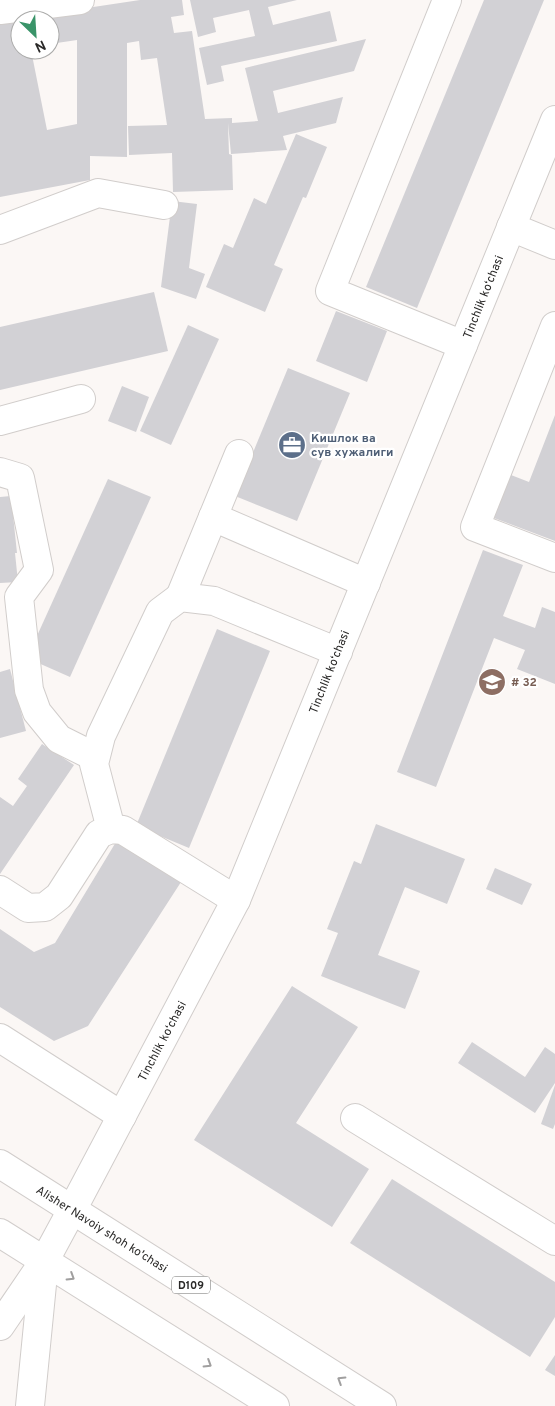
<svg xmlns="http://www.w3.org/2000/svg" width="555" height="1406" viewBox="0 0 555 1406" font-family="Overpass,sans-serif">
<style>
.building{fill:#d2d1d5;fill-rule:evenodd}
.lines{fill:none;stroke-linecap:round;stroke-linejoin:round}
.minor-casing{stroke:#d1cdcb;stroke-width:30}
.major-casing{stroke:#d1cdcb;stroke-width:30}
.minor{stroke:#fff;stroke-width:28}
.major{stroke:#fff;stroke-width:28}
.oneway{stroke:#a09f9f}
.labels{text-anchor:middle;stroke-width:4.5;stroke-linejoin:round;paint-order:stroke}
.shield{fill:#fff;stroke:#6b6a69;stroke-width:1}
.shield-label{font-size:11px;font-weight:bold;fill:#2b2a29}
.street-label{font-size:12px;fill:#2b2a29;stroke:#fff}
.service-label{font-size:12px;font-weight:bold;fill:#4e5e75;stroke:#fff;text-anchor:start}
.education-label{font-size:12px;font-weight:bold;fill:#785e54;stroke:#fff;text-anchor:start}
</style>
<rect width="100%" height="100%" fill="#fbf7f5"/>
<g class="building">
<path d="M 140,0 L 182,0 L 184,15 L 171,17 L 174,33 L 192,31 L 205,119 L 232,118 L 232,123 L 258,121 L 245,68 L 366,39 L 354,71 L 273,91 L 278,113 L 343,97 L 336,123 L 283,136 L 287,150 L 231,154 L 228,123 L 229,154 L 232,155 L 233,190 L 173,192 L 172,153 L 129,155 L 128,126 L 167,125 L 157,58 L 141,60 L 139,41 L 127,43 L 127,157 L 90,156 L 90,180 L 0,197 L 0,21 ZM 20,20 L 50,20 L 50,44 L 77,40 L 77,124 L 47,130 L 31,50 L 20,50 Z"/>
<polygon points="190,0 297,0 268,7 273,25 330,11 337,41 221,66 224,81 207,85 199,48 255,36 249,10 213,18 216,32 198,37"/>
<polygon points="484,0 544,0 417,308 366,287"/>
<polygon points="296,134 327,147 306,198 303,197 274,265 283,269 265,312 206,287 224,244 233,248 254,198 266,204"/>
<polygon points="172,201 197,204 189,268 205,274 196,299 161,287"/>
<polygon points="154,292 168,351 0,390 0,327"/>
<polygon points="336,311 387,331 367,382 316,361"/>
<polygon points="188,325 219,339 171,445 140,431"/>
<polygon points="288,368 350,393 297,521 235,496"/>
<polygon points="122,386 149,397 136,432 108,421"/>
<polygon points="555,415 555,541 494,518 511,475 529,482"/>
<polygon points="108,479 151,497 70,677 27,658"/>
<polygon points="11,496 17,553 15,553 18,582 0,583 0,497"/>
<polygon points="483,550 523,565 503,616 535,628 542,607 555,612 555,684 517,669 525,650 494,638 436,787 397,772"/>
<polygon points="217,629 270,651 189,848 136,826"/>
<polygon points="10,669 26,731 0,738 0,672"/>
<polygon points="42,744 74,765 0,874 0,797 13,806 27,786 18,779"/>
<polygon points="376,824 465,859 447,904 405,887 378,955 420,971 405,1009 321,976 338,933 327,929 354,861 361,864"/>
<polygon points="116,842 181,882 88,1026 54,1041 0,1007 0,929 34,952 55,943"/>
<polygon points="495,868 532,884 522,905 486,889"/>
<polygon points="292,986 358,1027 296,1123 369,1169 332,1227 194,1140"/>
<polygon points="472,1042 525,1077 545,1047 555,1054 555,1083 535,1113 458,1063"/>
<polygon points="555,1085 555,1124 553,1129 541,1124"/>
<polygon points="392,1179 555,1282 555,1317 530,1357 350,1243"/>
<polygon points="555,1355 555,1376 545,1370"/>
</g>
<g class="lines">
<g class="minor-casing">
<g id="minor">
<polyline points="447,0 330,291 463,345"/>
<polyline points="0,10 80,0"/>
<polyline points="511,227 555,245"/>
<polyline points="0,230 98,193 164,205"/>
<polyline points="555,326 475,527 555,558"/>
<polyline points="0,421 81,399"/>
<polyline points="0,472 20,478 39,570 19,597 29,690 37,712 59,739 95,757"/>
<polyline points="213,517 366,583"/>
<polyline points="180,597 239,454"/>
<polyline points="111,829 94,764 101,736 160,612 180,597 214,601 338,652"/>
<polyline points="0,890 28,908 45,907 59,896 99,834 111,829 123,830 236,900"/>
<polyline points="0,1038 122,1116"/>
<polyline points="355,1118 555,1241"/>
<polyline points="0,1326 45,1260 72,1210 236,900 555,120"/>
<polyline points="30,1406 44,1264"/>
</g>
</g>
<g class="major-casing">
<g id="major">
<polyline points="0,1164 382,1406"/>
<polyline points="0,1233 275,1406"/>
</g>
</g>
<use href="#minor" class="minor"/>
<use href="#major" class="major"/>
</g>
<defs><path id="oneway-chevron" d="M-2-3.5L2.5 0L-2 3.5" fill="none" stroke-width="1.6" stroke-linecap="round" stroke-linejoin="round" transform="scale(1.25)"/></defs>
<g class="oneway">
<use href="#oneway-chevron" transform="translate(71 1277) rotate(32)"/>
<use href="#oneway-chevron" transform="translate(208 1364) rotate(32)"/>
<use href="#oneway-chevron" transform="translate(341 1380) rotate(-148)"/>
</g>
<defs>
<g id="office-disc" transform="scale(1.4375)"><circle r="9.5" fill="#5c6f8a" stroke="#fff"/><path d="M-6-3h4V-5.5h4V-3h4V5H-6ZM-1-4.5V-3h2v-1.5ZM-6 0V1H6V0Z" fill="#fff"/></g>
<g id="school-disc" transform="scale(1.4375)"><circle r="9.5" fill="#8d6e63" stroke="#fff"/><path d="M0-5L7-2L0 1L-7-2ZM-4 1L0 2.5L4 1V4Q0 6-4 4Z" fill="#fff"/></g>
</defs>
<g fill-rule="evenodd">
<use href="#office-disc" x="292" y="445"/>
<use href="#school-disc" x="492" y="682"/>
</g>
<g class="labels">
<rect class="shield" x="172" y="1276.5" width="38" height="17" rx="4"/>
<g class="shield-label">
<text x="191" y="1289">D109</text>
</g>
<g class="street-label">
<text transform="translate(483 297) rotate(-68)" y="4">Tinchlik kо‘chasi</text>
<text transform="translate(329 672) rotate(-68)" y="4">Tinchlik kо‘chasi</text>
<text transform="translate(162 1041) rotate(-62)" y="4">Tinchlik kо‘chasi</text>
<text transform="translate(102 1229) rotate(32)" y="4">Alisher Navoiy shoh ko'chasi</text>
</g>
<g class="service-label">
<text x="311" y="442">Кишлок ва<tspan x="311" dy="14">сув хужалиги</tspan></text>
</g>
<g class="education-label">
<text x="511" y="686"># 32</text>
</g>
</g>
<g transform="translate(35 35) rotate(155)"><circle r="24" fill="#ffffff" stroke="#aaaaa9"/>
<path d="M0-4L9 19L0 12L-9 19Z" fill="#3a9469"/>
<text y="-8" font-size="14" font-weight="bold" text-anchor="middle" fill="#2b2a29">N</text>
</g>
</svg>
